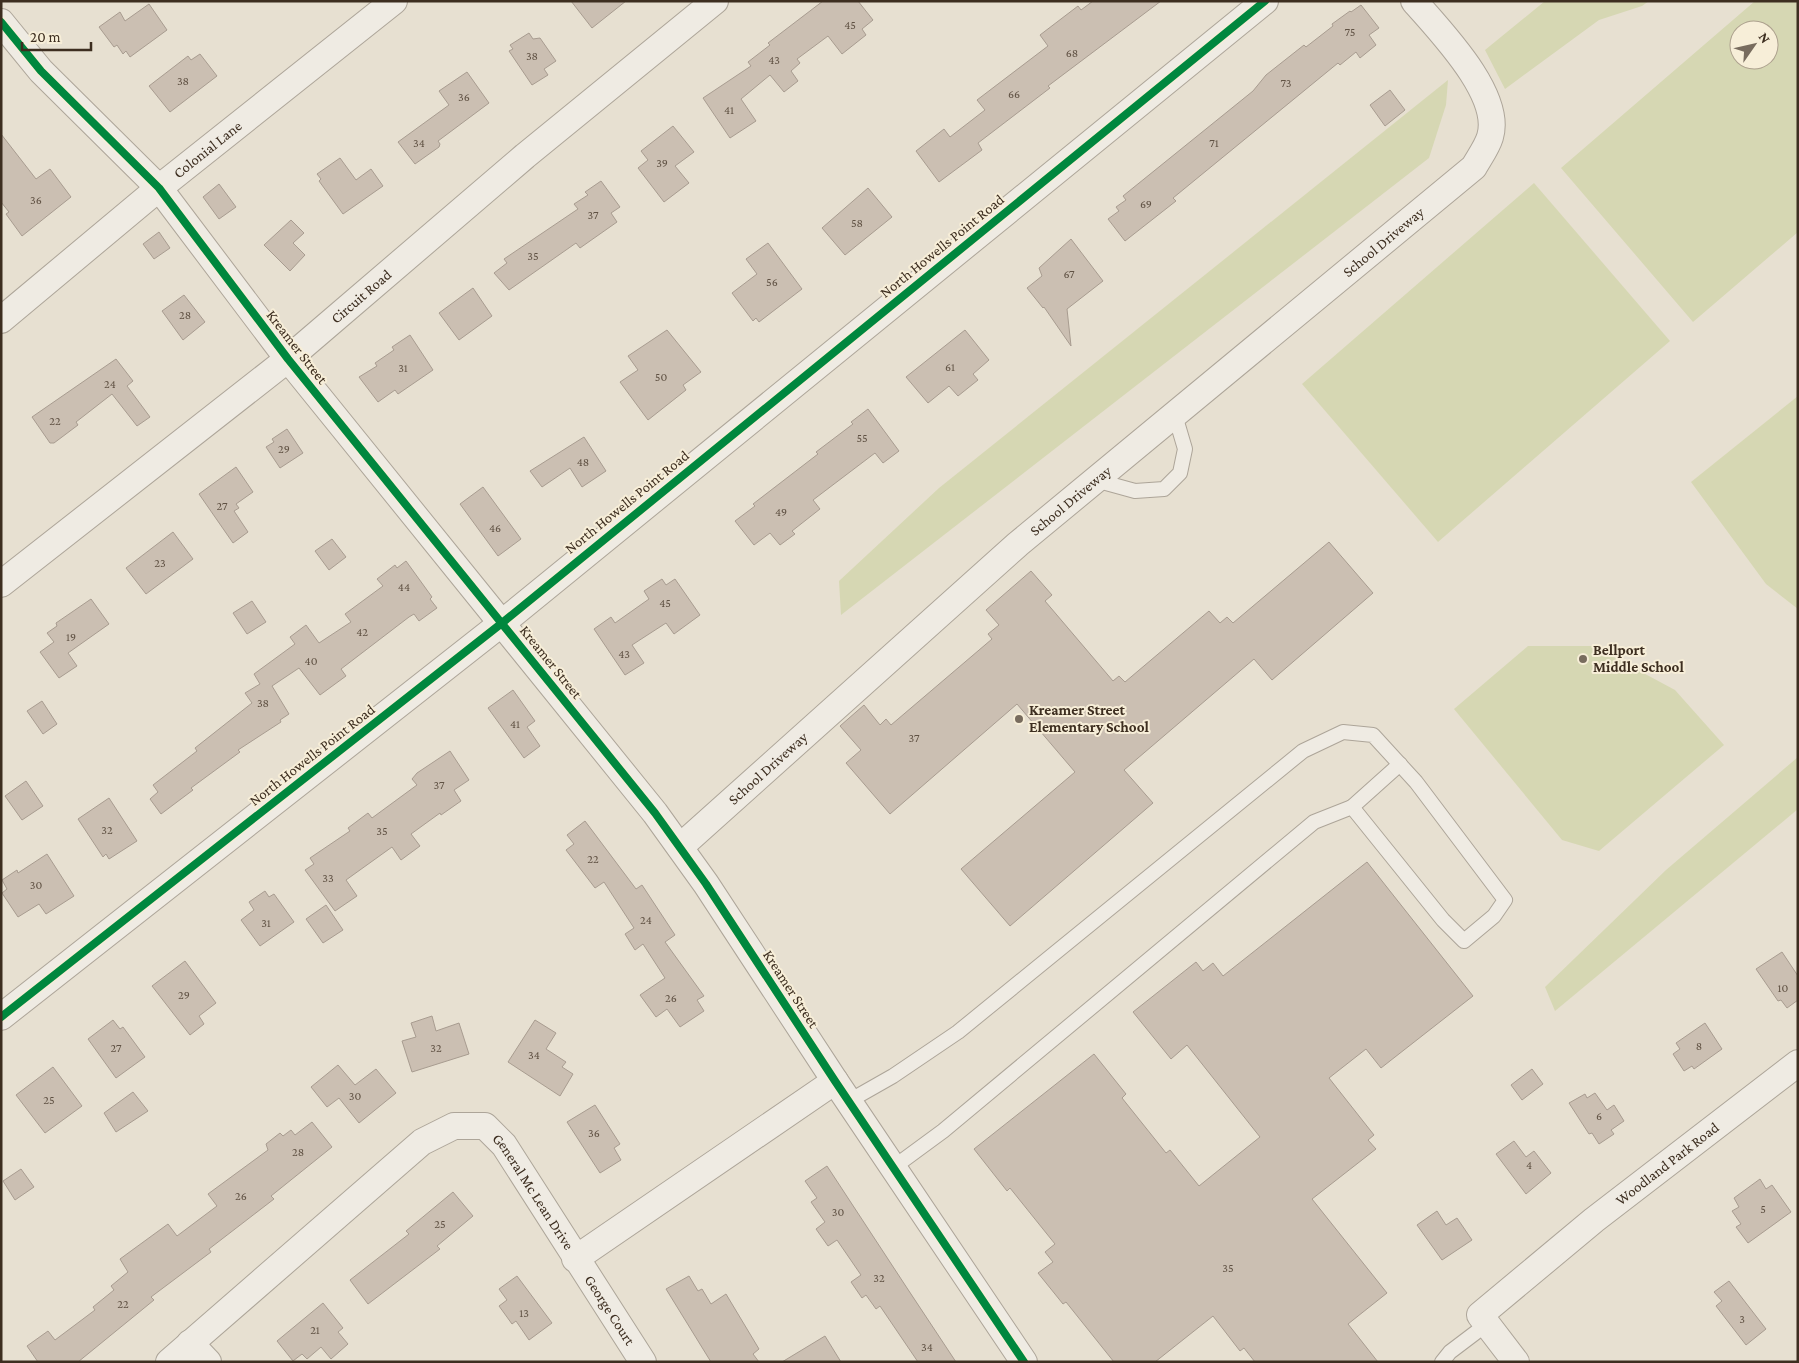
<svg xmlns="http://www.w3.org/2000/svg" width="1799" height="1363" viewBox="0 0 1799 1363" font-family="'Crimson Pro',serif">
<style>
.green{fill:#d6d7b3;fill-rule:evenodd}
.building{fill:#cbbfb2;stroke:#a89c90}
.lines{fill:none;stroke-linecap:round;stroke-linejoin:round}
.lane-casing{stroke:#ada599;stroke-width:16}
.street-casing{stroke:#ada599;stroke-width:28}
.lane{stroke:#efebe3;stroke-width:14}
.street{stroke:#efebe3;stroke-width:26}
.cycleway-casing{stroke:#f7eed8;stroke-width:11}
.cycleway{stroke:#00873e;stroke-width:8}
.poi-dot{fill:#786c5e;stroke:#f7eed8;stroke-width:2}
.labels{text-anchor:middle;stroke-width:4;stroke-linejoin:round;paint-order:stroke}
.number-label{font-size:12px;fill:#605244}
.street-label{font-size:15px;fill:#3d2e20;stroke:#f7eed8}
.poi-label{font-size:15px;font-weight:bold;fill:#3d2e20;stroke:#f7eed8;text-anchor:start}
</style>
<rect width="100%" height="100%" fill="#e7e0d1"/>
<g class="green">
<polygon points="1545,1 1649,1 1642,6 1599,20 1505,89 1485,50"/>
<path d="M 1755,1 L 1798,1 L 1798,232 L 1693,322 L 1561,168 ZM 1739,30 L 1769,30 L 1769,60 L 1739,60 Z"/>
<polygon points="1448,80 1446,105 1429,158 841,615 839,581 939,488"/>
<polygon points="1534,183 1670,341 1438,542 1302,384"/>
<polygon points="1798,396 1798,609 1766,584 1691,482"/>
<polygon points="1528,646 1593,646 1675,690 1724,745 1599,851 1562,840 1454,709"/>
<polygon points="1798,757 1798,809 1555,1011 1545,987 1666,870"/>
</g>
<g class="building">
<polygon points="571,1 626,1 592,28"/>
<polygon points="823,1 858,1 873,20 862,29 866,35 842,54 828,36 797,59 800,63 791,71 798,81 784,92 770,75 741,99 756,121 730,138 703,98 751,66 748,62 770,45 768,43"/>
<polygon points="1093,1 1161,1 1048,86 1050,88 978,143 982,150 939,182 916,151 944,129 950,137 985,110 977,100 1048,46 1040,35 1078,6 1081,10"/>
<polygon points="149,4 167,30 130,57 126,51 123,54 117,45 114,47 99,27 120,12 125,21"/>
<polygon points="1361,5 1379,28 1369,35 1376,45 1360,58 1356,52 1340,65 1338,63 1173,198 1176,201 1125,241 1108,219 1119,211 1116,207 1126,200 1123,196 1253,91 1266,75 1304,45 1306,47 1333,26 1332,24 1350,11 1351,12"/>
<polygon points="529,33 533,39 540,38 556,61 544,69 548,75 532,85 509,51 513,49 510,45"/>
<polygon points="200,54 217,76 170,112 149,86 188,56 191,60"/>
<polygon points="467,72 489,103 438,141 440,144 439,147 415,164 398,142 449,105 439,91"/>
<polygon points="1390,90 1405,110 1385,126 1370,105"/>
<polygon points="673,126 694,152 675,166 689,183 664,202 638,168 648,160 641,151"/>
<polygon points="1,134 36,179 50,169 71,197 22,236 6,214 9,212 1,202"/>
<polygon points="340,158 356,180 371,169 383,186 343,214 319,181 321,179 317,174"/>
<polygon points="601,181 620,207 611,213 617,222 580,248 576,243 509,290 494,273 507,263 504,259 578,209 574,204 588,195 585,192"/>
<polygon points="219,184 236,207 219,219 203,197"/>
<polygon points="868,188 892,217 845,255 822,228"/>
<polygon points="291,220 304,233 293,243 305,255 290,271 264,245"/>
<polygon points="159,232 170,248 154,259 143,244"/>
<polygon points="1071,239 1103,281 1067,309 1071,346 1044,307 1043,308 1027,288 1042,276 1039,268"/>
<polygon points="768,243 802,289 759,322 756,318 753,321 732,293 757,274 746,259"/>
<polygon points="473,288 492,316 459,340 439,313"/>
<polygon points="184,295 205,322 183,340 162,311"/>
<polygon points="667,330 701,372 683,385 686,390 648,420 620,382 638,370 628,356"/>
<polygon points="965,330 989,360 973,374 978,380 958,396 949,386 928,403 906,377"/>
<polygon points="410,335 433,370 398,394 395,390 378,402 359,377 377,366 375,363 394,350 392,347"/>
<polygon points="116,359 133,381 127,386 150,417 137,426 112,394 76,422 78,425 54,443 50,443 32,417"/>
<polygon points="868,409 899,451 883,463 875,453 813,500 820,509 792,531 795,534 780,545 770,533 754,545 735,521 755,506 753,504 818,454 816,452 853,424 851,422"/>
<polygon points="287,429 303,453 280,468 266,447 274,442 272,439"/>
<polygon points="584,437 606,471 582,487 570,468 542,487 530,471"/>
<polygon points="236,467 253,492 236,504 239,508 234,511 248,532 233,543 199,494"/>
<polygon points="483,487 521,539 498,556 460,504"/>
<polygon points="173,532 193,559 146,594 126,568"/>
<polygon points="332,539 346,557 329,570 315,551"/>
<polygon points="1329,542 1373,593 1272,680 1254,659 1124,770 1153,803 1010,926 961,869 1075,772 1017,704 890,814 846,763 861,750 840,726 864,705 880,725 886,719 891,725 992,639 988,634 999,625 986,610 1031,571 1052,595 1045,601 1113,681 1119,676 1125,682 1209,611 1220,623 1227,617 1233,623"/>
<polygon points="406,561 432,597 430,599 437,608 419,621 414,614 409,617 341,669 346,676 320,695 299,668 272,686 289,714 280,720 281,722 238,750 240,752 191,788 193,790 161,814 150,799 158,792 153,785 197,751 195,748 252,703 245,693 260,684 254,674 295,644 290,637 306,625 319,643 351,622 345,614 383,586 377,579 395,565 397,568"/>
<polygon points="662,579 666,585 675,579 700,615 674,634 666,623 632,645 644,663 625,675 594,629 611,617 615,623 649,599 644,591"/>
<polygon points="91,599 109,624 68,653 77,666 59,678 40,652 54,642 47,633 57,626 56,623"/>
<polygon points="252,601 266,622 247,634 233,613"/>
<polygon points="513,690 535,721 527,727 540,746 524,758 488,708"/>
<polygon points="42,701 57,724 43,734 27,711"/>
<polygon points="450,751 469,780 454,790 461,801 441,815 440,813 411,834 420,846 401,860 392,847 346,880 357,896 335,911 305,870 314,864 310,858 350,831 348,828 368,813 372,818 417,785 412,779 417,773"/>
<polygon points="26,781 43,806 22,820 5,796"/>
<polygon points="109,798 137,841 109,859 106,854 103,857 78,819"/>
<polygon points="585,821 636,889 642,885 675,935 665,942 704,996 697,1000 704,1011 680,1027 667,1009 656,1017 640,995 665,978 643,944 635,950 625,934 634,928 604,882 595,888 566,850 574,844 567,835"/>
<polygon points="47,854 74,896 46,914 39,904 18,917 2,893 7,889 2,880 17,870 18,873"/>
<polygon points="1367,862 1473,996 1381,1068 1366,1049 1329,1078 1374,1135 1368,1140 1376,1149 1312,1199 1387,1293 1348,1324 1378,1362 1255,1362 1244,1348 1240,1351 1213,1316 1155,1362 1114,1362 1066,1302 1063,1304 1038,1273 1053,1262 1045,1252 1055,1244 1010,1188 1007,1191 974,1149 1094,1054 1126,1094 1122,1098 1166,1153 1170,1150 1199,1186 1260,1137 1187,1045 1171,1059 1133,1012 1196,962 1203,971 1213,963 1223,976"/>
<polygon points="265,891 269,897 274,894 294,922 260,946 241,920 254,910 249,902"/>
<polygon points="326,905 343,930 323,943 306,919"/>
<polygon points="1782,952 1798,976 1798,1000 1787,1008 1781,1000 1778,1001 1756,969"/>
<polygon points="185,961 216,1003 199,1016 204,1024 190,1035 152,986"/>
<polygon points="432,1016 436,1031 459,1023 469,1054 412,1072 402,1041 416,1037 411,1023"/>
<polygon points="113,1020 120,1029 123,1027 145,1057 116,1078 88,1039"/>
<polygon points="535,1020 556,1033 546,1049 566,1062 562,1067 573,1074 560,1096 508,1062"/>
<polygon points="1705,1023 1722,1049 1694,1069 1692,1066 1684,1071 1673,1054 1680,1049 1676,1043"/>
<polygon points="338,1065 355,1085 376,1069 396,1093 359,1123 339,1098 327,1107 311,1087"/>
<polygon points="53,1067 82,1106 45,1133 16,1095"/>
<polygon points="1532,1069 1543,1084 1522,1100 1511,1085"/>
<polygon points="133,1092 148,1111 116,1132 104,1113"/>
<polygon points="1595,1093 1607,1110 1614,1105 1624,1121 1611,1130 1614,1134 1599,1144 1592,1133 1589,1134 1569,1103 1585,1094 1587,1098"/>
<polygon points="595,1105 620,1144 614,1148 621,1160 600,1173 567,1122"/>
<polygon points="312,1122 332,1147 271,1196 274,1199 209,1249 211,1252 151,1297 154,1300 78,1362 38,1362 27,1346 48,1331 55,1340 95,1310 93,1307 114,1290 111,1286 128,1272 120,1259 168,1224 177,1236 217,1206 208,1194 268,1150 266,1144 280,1133 283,1136 291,1130 295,1135"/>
<polygon points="1514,1141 1526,1157 1534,1151 1551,1173 1526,1194 1496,1154"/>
<polygon points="827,1166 907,1288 956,1362 918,1362 880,1306 876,1309 866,1295 862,1298 851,1282 861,1275 837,1240 828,1246 816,1229 825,1222 811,1202 817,1198 805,1181"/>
<polygon points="21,1169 34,1187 15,1200 3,1181"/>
<polygon points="1760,1179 1766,1189 1772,1185 1791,1212 1748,1243 1736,1227 1741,1224 1732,1211 1739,1207 1734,1198"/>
<polygon points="453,1192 473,1216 437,1246 440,1249 368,1304 350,1280 409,1234 406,1231"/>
<polygon points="1437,1211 1446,1225 1457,1218 1472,1240 1442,1260 1417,1225"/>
<polygon points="517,1276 552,1323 529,1340 516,1321 512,1324 499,1306 507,1300 499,1289"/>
<polygon points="689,1276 698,1291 702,1289 711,1304 726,1294 759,1349 753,1354 759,1362 711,1362 666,1289"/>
<polygon points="1729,1281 1766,1329 1746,1345 1716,1306 1722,1301 1714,1292"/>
<polygon points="323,1303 343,1328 338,1332 348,1344 331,1359 321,1347 307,1359 302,1354 293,1361 277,1341"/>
<polygon points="825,1336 841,1362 782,1362"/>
</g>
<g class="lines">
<g class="lane-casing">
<g id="lane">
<polyline points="1095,480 1135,491 1164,489 1180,473 1185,449 1175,415"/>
<polyline points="1352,807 1400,764"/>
<polyline points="849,1101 893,1076 958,1032 1303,751 1343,732 1373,735 1416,782 1505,900 1494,916 1464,941 1443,920 1352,807 1314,822 943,1131 894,1167"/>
<polyline points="1442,1362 1450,1352 1487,1324"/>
</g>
</g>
<g class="street-casing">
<g id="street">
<polyline points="1,22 41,71 159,188 288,359 655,813 706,884 835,1081 1024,1362"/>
<path id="s1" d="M 1,320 L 159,188 L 394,1"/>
<path id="s2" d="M 1,584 L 288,359 L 525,156 L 715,1"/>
<path id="s3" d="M 680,847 L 1018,544 L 1474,167 C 1479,158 1487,147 1490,137 C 1503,95 1440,31 1414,1"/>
<polyline points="1,1017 502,623 1265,1"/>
<polyline points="575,1259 835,1081"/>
<polyline points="190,1343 208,1362"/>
<path id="s4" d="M 169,1362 L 422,1142 L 454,1126 L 485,1126 L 504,1145 L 643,1362"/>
<path id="s5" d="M 1516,1362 L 1480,1315 L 1594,1220 L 1798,1063"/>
</g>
</g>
<use href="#lane" class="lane"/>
<use href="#street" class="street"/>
<g class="cycleway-casing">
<g id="cycleway">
<polyline points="1,22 41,71 159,188 288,359 655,813 706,884 835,1081 1024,1362"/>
<polyline points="1,1017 502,623 1265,1"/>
</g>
</g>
<use href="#cycleway" class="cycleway"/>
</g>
<g class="poi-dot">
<circle cx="1583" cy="659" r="5"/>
<circle cx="1019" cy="719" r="5"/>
</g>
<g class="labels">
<g class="number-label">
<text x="850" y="29">45</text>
<text x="1350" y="36">75</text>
<text x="1072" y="57">68</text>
<text x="532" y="60">38</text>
<text x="774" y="64">43</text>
<text x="183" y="85">38</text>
<text x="1286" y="87">73</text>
<text x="1014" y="98">66</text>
<text x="464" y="101">36</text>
<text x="729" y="114">41</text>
<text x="419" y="147">34</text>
<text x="1214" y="147">71</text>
<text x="662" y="167">39</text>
<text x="36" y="204">36</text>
<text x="1146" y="208">69</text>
<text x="593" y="219">37</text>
<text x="857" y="227">58</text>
<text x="533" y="260">35</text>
<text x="1069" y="278">67</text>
<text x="772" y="286">56</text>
<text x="185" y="319">28</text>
<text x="950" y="371">61</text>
<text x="403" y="372">31</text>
<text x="661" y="381">50</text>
<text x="110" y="388">24</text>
<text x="55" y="425">22</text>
<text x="862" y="442">55</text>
<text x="284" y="453">29</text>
<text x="583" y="466">48</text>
<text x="222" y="510">27</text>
<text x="781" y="516">49</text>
<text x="495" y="532">46</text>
<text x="160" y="567">23</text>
<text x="404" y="591">44</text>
<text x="665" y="607">45</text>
<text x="362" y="636">42</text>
<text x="71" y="641">19</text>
<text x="624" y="658">43</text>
<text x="311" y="665">40</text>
<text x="263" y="707">38</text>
<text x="515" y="728">41</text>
<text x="914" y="742">37</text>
<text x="439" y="789">37</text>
<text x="107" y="834">32</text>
<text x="382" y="835">35</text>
<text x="593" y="863">22</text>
<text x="328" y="882">33</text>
<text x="36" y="889">30</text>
<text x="646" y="924">24</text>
<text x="266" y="927">31</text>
<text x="1783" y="992">10</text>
<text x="184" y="999">29</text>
<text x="671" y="1002">26</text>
<text x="1699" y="1050">8</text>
<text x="116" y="1052">27</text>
<text x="436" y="1052">32</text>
<text x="534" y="1059">34</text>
<text x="355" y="1100">30</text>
<text x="49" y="1104">25</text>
<text x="1599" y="1120">6</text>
<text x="594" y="1137">36</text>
<text x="298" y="1156">28</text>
<text x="1529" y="1169">4</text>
<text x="241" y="1200">26</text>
<text x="1763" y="1213">5</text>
<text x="838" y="1216">30</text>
<text x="440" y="1228">25</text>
<text x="1228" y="1272">35</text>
<text x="879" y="1282">32</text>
<text x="123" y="1308">22</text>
<text x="524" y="1317">13</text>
<text x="1742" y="1323">3</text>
<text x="315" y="1334">21</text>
<text x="927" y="1351">34</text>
</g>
<g class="street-label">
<text dy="5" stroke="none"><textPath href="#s1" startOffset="268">Colonial Lane</textPath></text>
<text dy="5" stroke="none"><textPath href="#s3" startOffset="928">School Driveway</textPath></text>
<text transform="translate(942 246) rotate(-39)" y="5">North Howells Point Road</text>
<text dy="5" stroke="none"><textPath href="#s2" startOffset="461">Circuit Road</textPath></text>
<text transform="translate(297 347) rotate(52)" y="5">Kreamer Street</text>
<text dy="5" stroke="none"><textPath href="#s3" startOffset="522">School Driveway</textPath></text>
<text transform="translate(627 502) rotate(-39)" y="5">North Howells Point Road</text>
<text transform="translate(551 662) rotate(51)" y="5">Kreamer Street</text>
<text transform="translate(312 755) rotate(-38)" y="5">North Howells Point Road</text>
<text dy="5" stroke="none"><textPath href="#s3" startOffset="118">School Driveway</textPath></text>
<text transform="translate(791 989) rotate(57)" y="5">Kreamer Street</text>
<text dy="5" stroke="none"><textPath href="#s5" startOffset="300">Woodland Park Road</textPath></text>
<text dy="5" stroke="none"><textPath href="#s4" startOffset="484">General Mc Lean Drive</textPath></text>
<text dy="5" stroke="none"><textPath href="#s4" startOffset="625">George Court</textPath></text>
</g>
<g class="poi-label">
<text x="1593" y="655">Bellport<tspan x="1593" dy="17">Middle School</tspan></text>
<text x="1029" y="715">Kreamer Street<tspan x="1029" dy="17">Elementary School</tspan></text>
</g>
</g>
<rect width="1799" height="1363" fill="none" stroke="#3d2e20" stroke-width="5"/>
<g transform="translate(1754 45) rotate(56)"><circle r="24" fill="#f7eed8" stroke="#ada18e"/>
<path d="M0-4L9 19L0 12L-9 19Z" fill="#786c5e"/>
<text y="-8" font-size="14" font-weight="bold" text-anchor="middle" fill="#3d2e20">N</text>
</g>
<path d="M22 42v8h69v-8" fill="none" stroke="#3d2e20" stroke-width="2.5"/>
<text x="30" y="42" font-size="15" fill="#3d2e20" stroke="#f7eed8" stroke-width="4" paint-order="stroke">20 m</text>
</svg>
